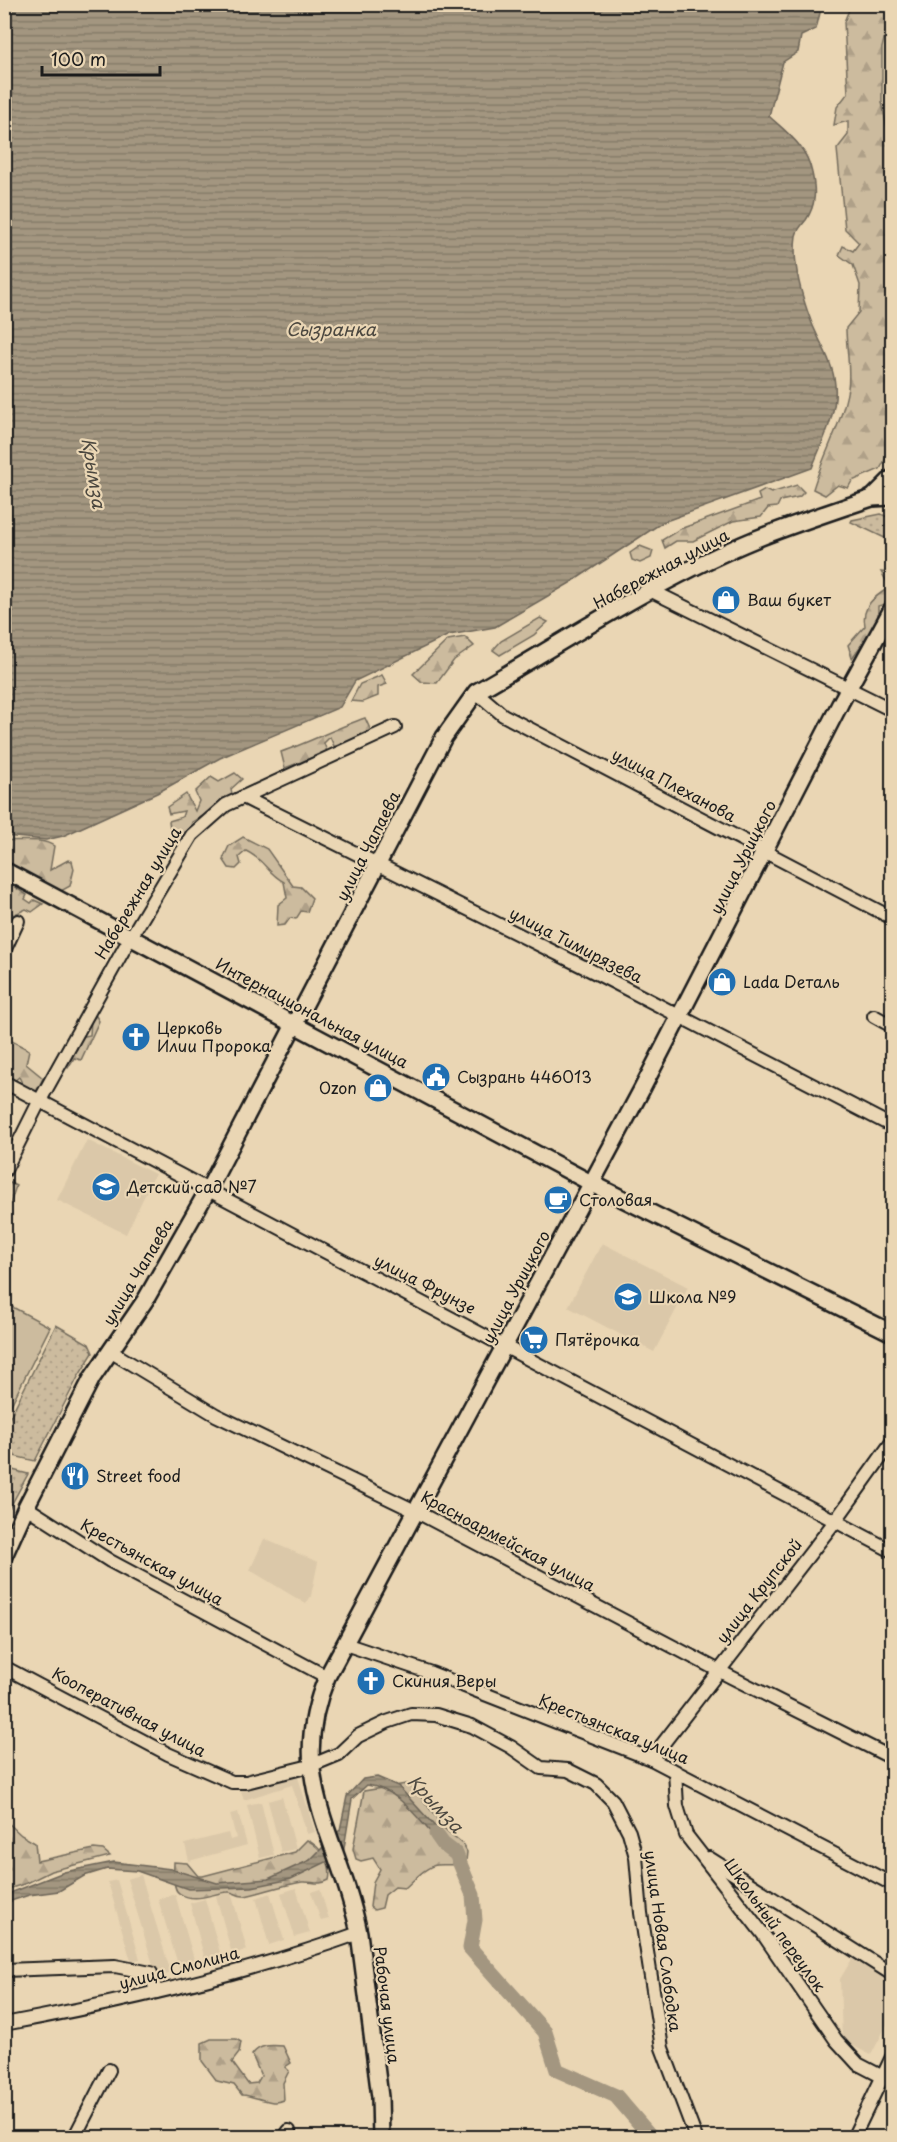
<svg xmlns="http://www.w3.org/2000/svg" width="897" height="2142" viewBox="0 0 897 2142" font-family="'Playpen Sans',sans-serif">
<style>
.built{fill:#dbc8a9}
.grass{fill:url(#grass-dots);stroke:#746c5d;stroke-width:1.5}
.forest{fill:url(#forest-firs);stroke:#746c5d;stroke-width:1.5}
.pitch{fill:#ccbb9e;stroke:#746c5d;stroke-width:1.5}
.water{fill:url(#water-rules);stroke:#6d6558;stroke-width:1.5}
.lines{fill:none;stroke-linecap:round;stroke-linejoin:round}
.river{stroke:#a39680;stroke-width:15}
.minor-casing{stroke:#1c1c1c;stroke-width:16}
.major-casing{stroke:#1c1c1c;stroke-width:20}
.minor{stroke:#ead6b4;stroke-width:12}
.major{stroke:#ead6b4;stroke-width:15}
.labels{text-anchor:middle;stroke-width:4.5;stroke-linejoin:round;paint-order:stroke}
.street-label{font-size:16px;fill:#1c1c1c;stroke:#ead6b4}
.poi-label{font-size:16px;fill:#1c1c1c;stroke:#ead6b4;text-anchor:start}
.water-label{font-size:18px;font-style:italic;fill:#4b473f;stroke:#ead6b4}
</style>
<defs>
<pattern id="grass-dots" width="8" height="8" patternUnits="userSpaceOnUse" patternTransform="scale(1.5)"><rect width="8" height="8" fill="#ccbb9e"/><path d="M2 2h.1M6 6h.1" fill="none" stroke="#afa088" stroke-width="1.8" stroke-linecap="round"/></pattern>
<pattern id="forest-firs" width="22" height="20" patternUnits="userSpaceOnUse" patternTransform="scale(1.5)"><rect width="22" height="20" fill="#ccbb9e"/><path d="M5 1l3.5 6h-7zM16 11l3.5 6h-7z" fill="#afa088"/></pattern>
<pattern id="water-rules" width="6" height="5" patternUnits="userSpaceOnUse" patternTransform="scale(1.5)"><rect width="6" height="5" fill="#a39680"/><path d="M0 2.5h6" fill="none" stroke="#847a68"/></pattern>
</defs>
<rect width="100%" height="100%" fill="#ead6b4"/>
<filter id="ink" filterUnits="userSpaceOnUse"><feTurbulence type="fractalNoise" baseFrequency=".0167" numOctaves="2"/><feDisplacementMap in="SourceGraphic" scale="12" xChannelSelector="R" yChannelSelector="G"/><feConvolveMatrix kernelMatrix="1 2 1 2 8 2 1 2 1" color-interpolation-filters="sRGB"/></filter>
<g filter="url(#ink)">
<g class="built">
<polygon points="87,1140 155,1174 126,1234 57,1200"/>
<polygon points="602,1243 688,1287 654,1352 568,1307"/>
<polygon points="264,1539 318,1562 311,1596 306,1604 250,1570"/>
<polygon points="297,1774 315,1832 307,1834 292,1785 244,1800 241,1791"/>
<polygon points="282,1797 296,1849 281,1852 268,1801"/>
<polygon points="261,1802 274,1855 260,1858 247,1805"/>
<polygon points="238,1812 247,1845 189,1861 185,1844 228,1833 230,1840 236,1838 230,1814"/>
<polygon points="141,1875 171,1973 157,1978 127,1879"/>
<polygon points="117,1880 140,1959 131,1961 108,1882"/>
<polygon points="296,1888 310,1933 295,1937 281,1893"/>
<polygon points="320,1889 329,1919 321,1921 311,1892"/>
<polygon points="231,1892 247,1950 232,1954 216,1896"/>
<polygon points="270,1893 284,1940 269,1945 256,1898"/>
<polygon points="175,1894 196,1966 180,1971 158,1899"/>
<polygon points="205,1899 221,1956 205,1960 190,1903"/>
<polygon points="852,1959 892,1981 892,2015 871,2055 842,2040 840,1979"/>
</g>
<g class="grass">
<polygon points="881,514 892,519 892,536 889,540 851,522 852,520"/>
<polygon points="6,1181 16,1186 5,1219 4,1182"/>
<polygon points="56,1325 89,1344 93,1353 78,1377 35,1461 5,1454 5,1427"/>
<polygon points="5,1468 28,1474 10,1507 5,1505"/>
</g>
<g class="forest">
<path d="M 851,5 L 892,5 L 882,48 L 882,102 L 892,155 L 892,447 L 880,469 L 852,481 L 848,488 L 838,485 L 825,495 L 813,489 C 823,455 842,424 848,388 C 851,370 846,347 846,328 L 859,312 L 860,285 L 853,265 L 839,255 L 843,246 L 853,251 L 859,243 L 845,229 L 837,149 L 848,135 L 848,121 L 834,125 L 837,107 L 848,93 L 844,22 Z"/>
<polygon points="797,485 804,492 799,497 780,501 777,507 768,508 761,517 733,521 693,541 676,541 665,548 662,540 680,529 760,500 758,494 765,490 771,493"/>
<polygon points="640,546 653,551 651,558 640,563 632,560 630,553"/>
<path d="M 881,572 L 890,573 L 892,602 L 878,606 L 878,622 L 852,658 L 848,645 L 865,626 C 861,606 874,597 890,587 Z"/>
<polygon points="540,618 548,622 534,635 500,655 493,650 501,641"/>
<polygon points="465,637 474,646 454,660 437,683 422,682 413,674 448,640"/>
<polygon points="382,675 387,684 378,687 378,696 363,702 351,701 360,684"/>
<path d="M 365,718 L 371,731 L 348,742 L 342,748 L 334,746 L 330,737 L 324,743 L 327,752 L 285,768 L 281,752 C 310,742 336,728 365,718 Z"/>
<polygon points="235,773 242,779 231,789 233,799 192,822 189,832 181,837 171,836 169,821 182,817 184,811 169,814 167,807 186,794 195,811 199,801 195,792 211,777 219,782"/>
<path d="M 243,837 L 267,849 L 293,886 L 301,887 L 312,898 L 307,912 L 301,911 L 296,919 L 290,918 L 285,925 L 277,926 L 278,905 L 287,898 L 284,882 C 266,872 265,860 246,851 L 239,857 L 241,864 L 236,869 L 229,868 L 223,859 L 229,846 Z"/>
<path d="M 4,840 C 20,842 42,837 54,846 L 50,870 L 68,860 L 72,861 L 74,869 L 70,886 L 61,891 L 5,863 Z"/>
<polygon points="4,880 27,895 25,899 31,903 34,900 43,904 32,912 26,909 13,915 5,905"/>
<polygon points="96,1016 99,1021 81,1060 74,1058 68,1068 64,1065 77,1049 80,1037 90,1035 91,1020"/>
<polygon points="6,1038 29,1050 26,1064 43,1078 35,1096 25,1089 19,1077 12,1083 5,1076"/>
<path d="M 406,1784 L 413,1786 L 445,1829 L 462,1843 L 467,1852 L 466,1861 C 454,1867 449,1864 437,1865 C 426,1866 413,1881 405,1888 L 395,1887 L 385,1895 L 382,1908 L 374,1910 L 370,1907 L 373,1882 L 380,1869 L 373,1858 L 361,1861 L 356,1859 L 353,1849 L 364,1791 Z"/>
<polygon points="5,1820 21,1835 35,1843 37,1861 94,1849 103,1850 110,1856 51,1871 27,1883 5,1890"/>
<path d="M 307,1840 C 321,1847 333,1864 329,1880 C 318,1886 313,1881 302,1882 C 283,1885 263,1892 245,1896 C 237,1897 234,1891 228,1892 C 212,1893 195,1904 179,1893 C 172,1889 174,1869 174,1862 L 187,1863 L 198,1876 L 203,1876 L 295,1852 Z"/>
<path d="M 211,2039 L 236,2039 L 241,2042 L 239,2053 L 232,2062 L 248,2084 L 257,2083 L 261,2076 L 252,2055 C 259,2044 271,2045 283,2046 L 291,2063 L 285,2067 L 289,2071 L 283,2083 L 284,2100 C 271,2106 257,2096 242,2095 L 234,2085 L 217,2081 L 202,2061 L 202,2043 Z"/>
</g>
<polygon class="pitch" points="5,1303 50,1327 5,1417"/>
<g class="water">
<path d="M 4,5 L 822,5 L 816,29 L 801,36 L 798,52 L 783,62 L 769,116 C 787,133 807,146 812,173 C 816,191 816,205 806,220 C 802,225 797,230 796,236 C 792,262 802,297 811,321 C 819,342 833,361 835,385 C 838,412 822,442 812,468 L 663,522 L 570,583 L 495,627 L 449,635 L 355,681 L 340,707 L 220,758 L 157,793 L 63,836 L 46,840 L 5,836 Z"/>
<path d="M 377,1777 L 398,1786 L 451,1844 L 446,1849 C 422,1826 402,1789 367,1785 L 352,1799 L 343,1854 L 291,1879 L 252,1887 L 188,1889 L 137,1871 L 107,1869 L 84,1876 L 59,1891 L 29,1895 L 5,1903 L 5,1895 L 64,1872 L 114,1862 L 171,1869 L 217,1883 L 268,1879 L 310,1860 L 340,1830 L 347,1796 L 363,1779 Z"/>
</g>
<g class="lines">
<polyline class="river" points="436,1834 443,1844 456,1854 473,1895 475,1920 470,1948 545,2032 557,2070 616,2096 652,2138"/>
<g class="minor-casing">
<g id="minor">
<polyline points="652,591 892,710"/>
<polyline points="476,692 503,715 892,918"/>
<polyline points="243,797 596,973 892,1126"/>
<polyline points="4,951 18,921"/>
<polyline points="874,1016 892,1026"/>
<polyline points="4,1082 892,1551"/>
<polyline points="4,1172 39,1102 125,947 192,835 226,805 395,727"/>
<polyline points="110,1351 216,1415 415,1511 731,1677 892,1758"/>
<polyline points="26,1507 110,1561 327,1677"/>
<polyline points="345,1644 431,1673 651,1759 892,1884"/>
<polyline points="4,1667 168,1754 232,1782 246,1782 310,1766 339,1754 358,1736 387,1722 411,1714 436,1715 472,1726 511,1747 541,1768 568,1770 596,1784 613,1801 629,1832 636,1857 641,1913 662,2048 696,2138"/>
<polyline points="651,1759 836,1520 892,1442"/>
<polyline points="675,1771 677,1806 686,1835 763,1934 836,2040 858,2064 883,2077"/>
<polyline points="709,1858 892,1974"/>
<polyline points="4,1970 115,1966 151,1973 156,1992"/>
<path d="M 4,2024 C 124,2002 245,1974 359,1933"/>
<polyline points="74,2138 109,2070"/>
<polyline points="284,2138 289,2131"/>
<polyline points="853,2138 892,2057"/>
</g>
</g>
<g class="major-casing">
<g id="major">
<polyline points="872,498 892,478"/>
<polyline points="4,870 591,1183 892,1333"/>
<path d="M 4,1556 L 26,1507 L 92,1378 L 146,1299 L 208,1190 L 444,737 L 476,692 C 567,640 658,579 756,539 C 794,524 833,511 872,498 L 892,497"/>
<path d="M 381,2138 L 380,2097 L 359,1933 C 340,1837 284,1779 327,1677 L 642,1089 L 841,702 L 892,609"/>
</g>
</g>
<use href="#minor" class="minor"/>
<use href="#major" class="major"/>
</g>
</g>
<defs>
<g id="shop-disc" transform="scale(1.5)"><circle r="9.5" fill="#1f6fb2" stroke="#ead6b4"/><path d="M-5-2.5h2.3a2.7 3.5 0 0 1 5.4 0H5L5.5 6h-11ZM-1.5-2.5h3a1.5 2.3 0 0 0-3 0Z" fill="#fff"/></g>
<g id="church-disc" transform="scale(1.5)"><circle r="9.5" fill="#1f6fb2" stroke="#ead6b4"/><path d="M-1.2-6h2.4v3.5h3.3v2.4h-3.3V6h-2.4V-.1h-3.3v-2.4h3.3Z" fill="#fff"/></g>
<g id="civic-disc" transform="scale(1.5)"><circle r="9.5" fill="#1f6fb2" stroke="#ead6b4"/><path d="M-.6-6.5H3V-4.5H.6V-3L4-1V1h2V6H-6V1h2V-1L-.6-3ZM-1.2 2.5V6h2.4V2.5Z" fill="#fff"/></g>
<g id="school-disc" transform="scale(1.5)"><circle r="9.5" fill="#1f6fb2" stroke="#ead6b4"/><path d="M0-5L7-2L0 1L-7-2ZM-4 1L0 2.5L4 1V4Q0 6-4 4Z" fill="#fff"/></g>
<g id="cafe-disc" transform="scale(1.5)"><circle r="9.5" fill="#1f6fb2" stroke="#ead6b4"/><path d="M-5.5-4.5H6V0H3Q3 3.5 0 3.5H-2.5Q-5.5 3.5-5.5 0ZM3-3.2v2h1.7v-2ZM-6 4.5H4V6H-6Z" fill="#fff"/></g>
<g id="supermarket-disc" transform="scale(1.5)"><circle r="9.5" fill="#1f6fb2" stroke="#ead6b4"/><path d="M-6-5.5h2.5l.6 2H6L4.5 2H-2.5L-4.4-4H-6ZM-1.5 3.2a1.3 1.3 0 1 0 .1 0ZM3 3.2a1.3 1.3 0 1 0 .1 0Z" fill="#fff"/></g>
<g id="restaurant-disc" transform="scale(1.5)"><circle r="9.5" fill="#1f6fb2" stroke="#ead6b4"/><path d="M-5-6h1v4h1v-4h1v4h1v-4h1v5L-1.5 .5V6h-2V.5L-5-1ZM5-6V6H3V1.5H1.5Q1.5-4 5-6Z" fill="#fff"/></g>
</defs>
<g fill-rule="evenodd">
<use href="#shop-disc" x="726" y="600"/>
<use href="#shop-disc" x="722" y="982"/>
<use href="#church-disc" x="136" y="1037"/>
<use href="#civic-disc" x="436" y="1077"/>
<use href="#shop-disc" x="378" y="1088"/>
<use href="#school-disc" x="106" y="1187"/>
<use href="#cafe-disc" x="558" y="1200"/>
<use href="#school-disc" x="628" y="1297"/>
<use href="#supermarket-disc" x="534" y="1340"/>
<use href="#restaurant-disc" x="75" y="1476"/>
<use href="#church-disc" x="371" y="1681"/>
</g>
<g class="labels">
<g class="street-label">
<text transform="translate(661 569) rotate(-28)" y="6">Набережная улица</text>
<text transform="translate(674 785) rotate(28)" y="6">улица Плеханова</text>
<text transform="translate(368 846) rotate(-63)" y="6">улица Чапаева</text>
<text transform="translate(743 857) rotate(-63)" y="6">улица Урицкого</text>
<text transform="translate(138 893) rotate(-59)" y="6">Набережная улица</text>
<text transform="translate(576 945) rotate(27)" y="6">улица Тимирязева</text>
<text transform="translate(312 1013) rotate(28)" y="6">Интернациональная улица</text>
<text transform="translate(138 1272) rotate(-59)" y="6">улица Чапаева</text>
<text transform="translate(425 1284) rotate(27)" y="6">улица Фрунзе</text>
<text transform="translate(516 1287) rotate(-62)" y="6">улица Урицкого</text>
<text transform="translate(508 1541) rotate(28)" y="6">Красноармейская улица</text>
<text transform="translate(152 1562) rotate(29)" y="6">Крестьянская улица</text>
<text transform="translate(759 1591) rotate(-52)" y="6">улица Крупской</text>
<text transform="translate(129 1712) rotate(28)" y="6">Кооперативная улица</text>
<text transform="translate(614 1729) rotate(22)" y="6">Крестьянская улица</text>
<text transform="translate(775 1925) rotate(54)" y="6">Школьный переулок</text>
<text transform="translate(663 1941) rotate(82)" y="6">улица Новая Слободка</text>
<text transform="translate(179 1968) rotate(-15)" y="6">улица Смолина</text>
<text transform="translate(387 2005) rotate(83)" y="6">Рабочая улица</text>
</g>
<g class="poi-label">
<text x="747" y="606">Ваш букет</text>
<text x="743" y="988">Lada Dеталь</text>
<text x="157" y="1034">Церковь<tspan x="157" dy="18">Илии Пророка</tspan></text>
<text x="457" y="1083">Сызрань 446013</text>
<text x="357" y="1094" text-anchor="end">Ozon</text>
<text x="127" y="1193">Детский сад №7</text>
<text x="579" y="1206">Столовая</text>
<text x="649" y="1303">Школа №9</text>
<text x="555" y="1346">Пятёрочка</text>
<text x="96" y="1482">Street food</text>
<text x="392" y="1687">Скиния Веры</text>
</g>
<g class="water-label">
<text x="331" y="336">Сызранка</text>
<text transform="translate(93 473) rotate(81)" y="6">Крымза</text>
<text transform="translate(435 1804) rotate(47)" y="6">Крымза</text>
</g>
</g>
<rect width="897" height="2142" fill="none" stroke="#ead6b4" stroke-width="24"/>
<rect x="12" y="12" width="873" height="2118" fill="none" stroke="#1c1c1c" stroke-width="2" filter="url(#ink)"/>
<path d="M42 66v9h118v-9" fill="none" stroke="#1c1c1c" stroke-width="3"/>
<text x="51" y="66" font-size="18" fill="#1c1c1c" stroke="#ead6b4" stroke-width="4.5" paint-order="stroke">100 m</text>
</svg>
